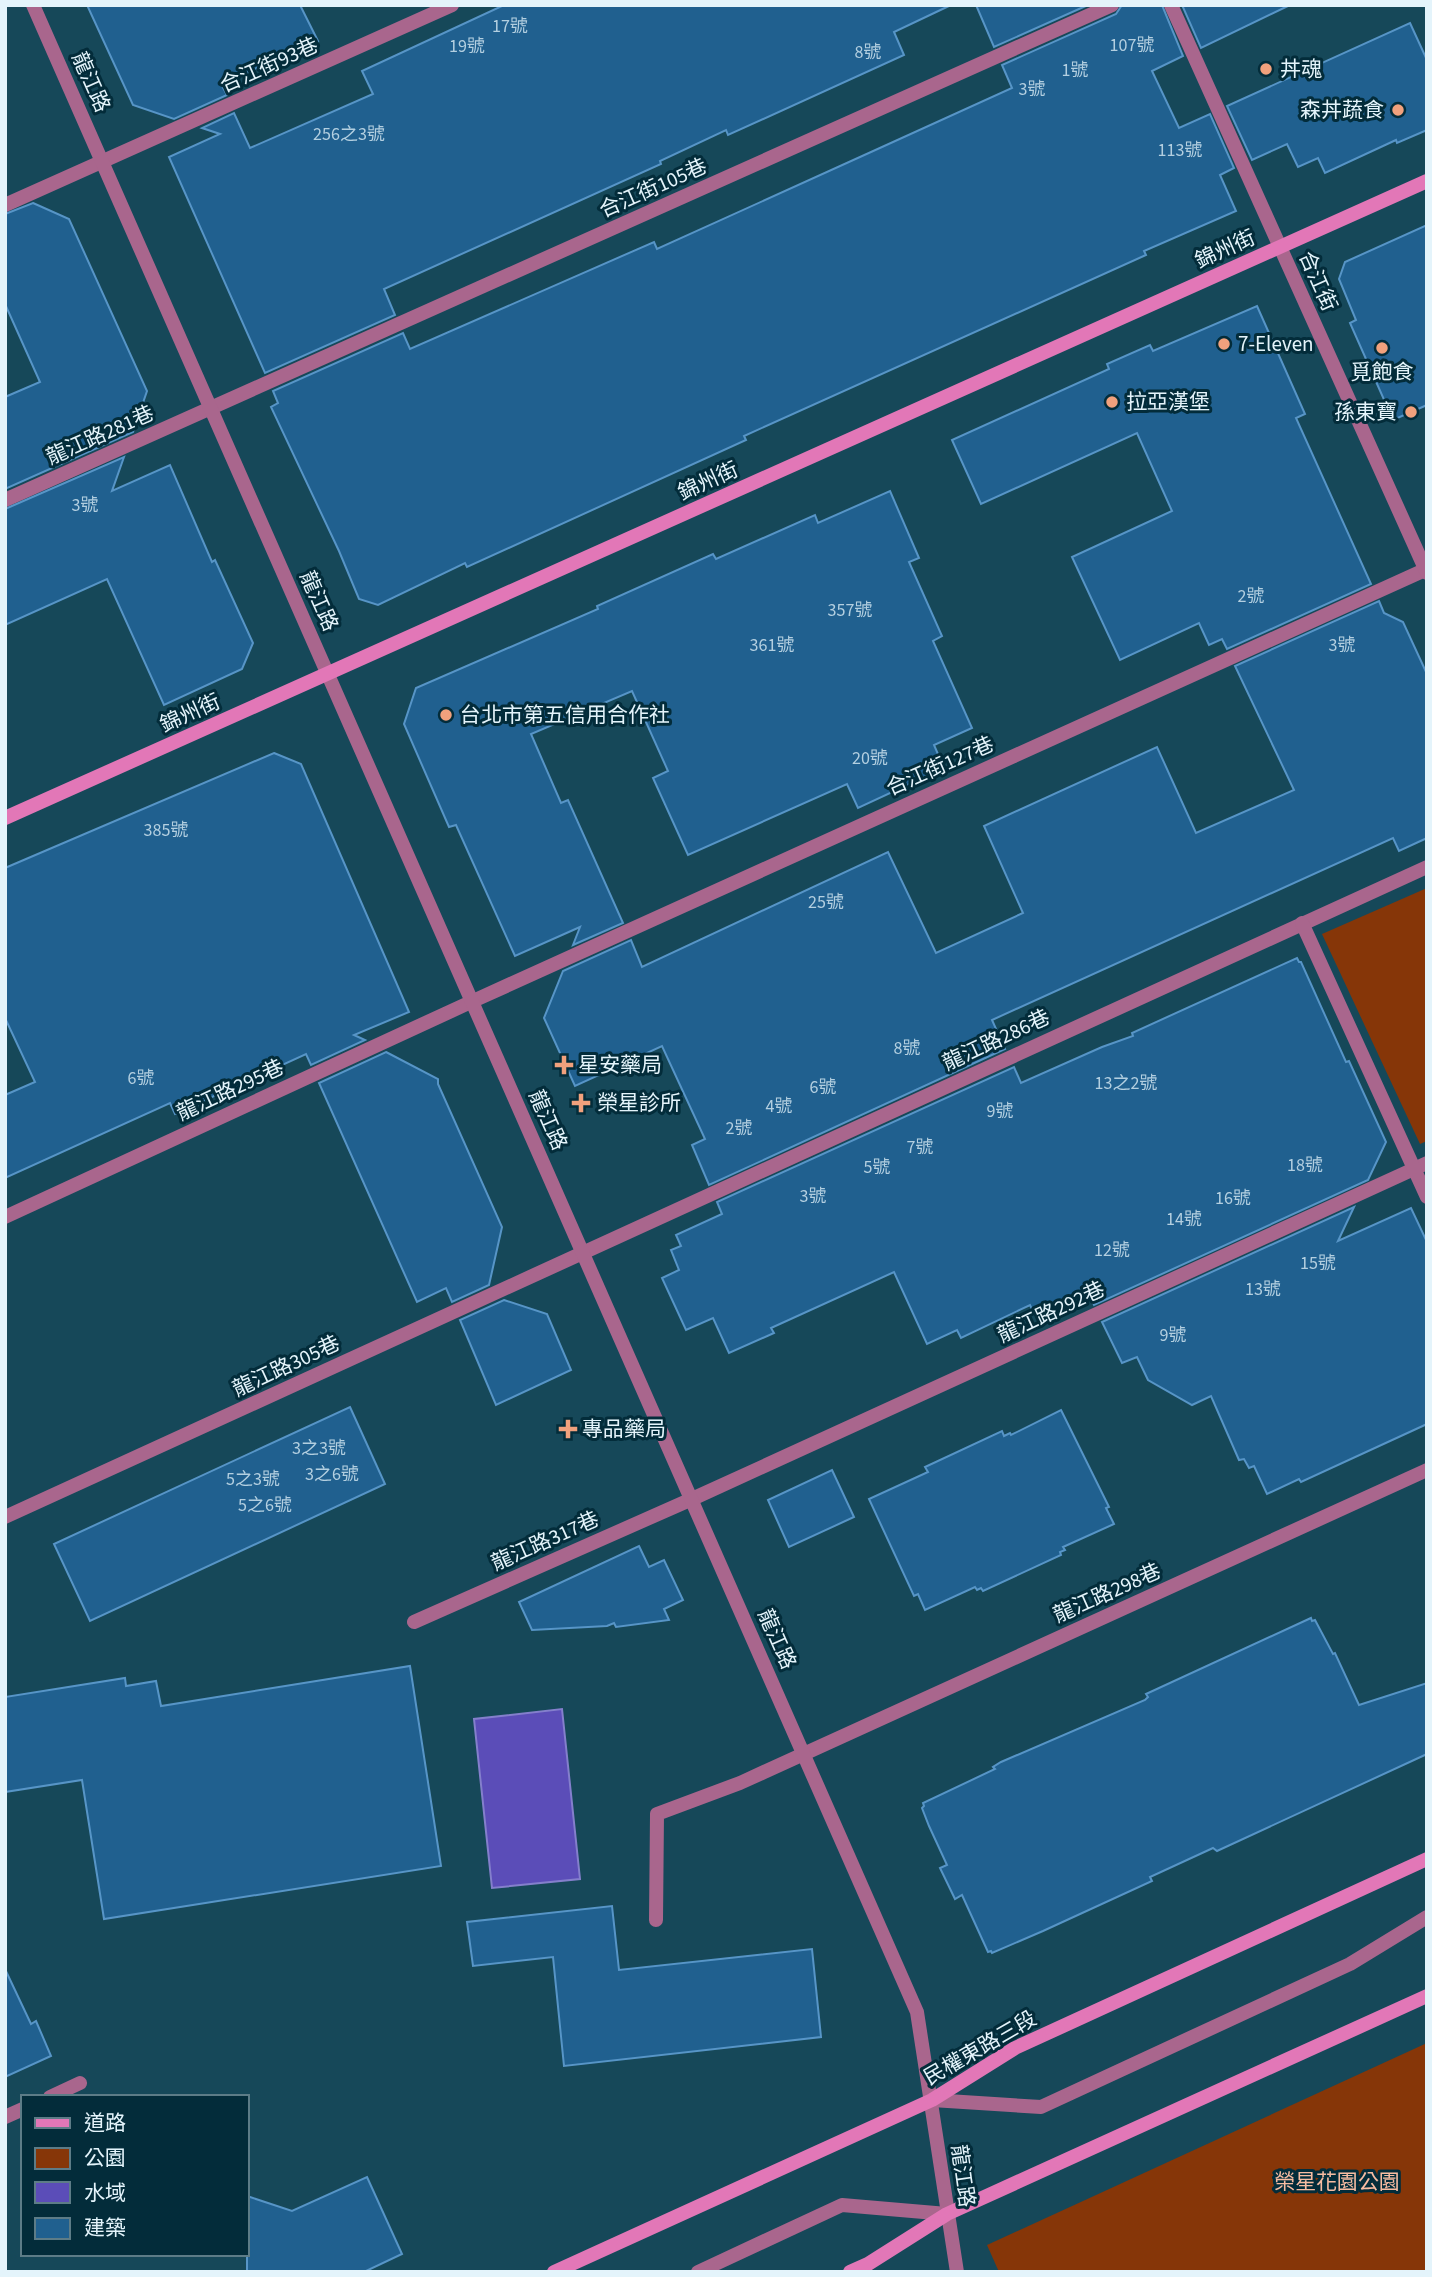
<svg xmlns="http://www.w3.org/2000/svg" width="1432" height="2277" viewBox="0 0 1432 2277" font-family="'Source Sans 3','Noto Sans TC',sans-serif">
<style>
.green{fill:#863608}
.water{fill:#5b4db8;stroke:#847fcc;stroke-width:2}
.building{fill:#20608f;stroke:#5795c7;stroke-width:2}
.lines{fill:none;stroke-linecap:round;stroke-linejoin:round}
.lane{stroke:#a9668d;stroke-width:14}
.street{stroke:#a9668d;stroke-width:14}
.secondary{stroke:#e277b7;stroke-width:14}
.poi-dot{fill:#f1a17d;stroke:#032c3a;stroke-width:2.5}
.labels{text-anchor:middle;stroke-width:6;stroke-linejoin:round;paint-order:stroke}
.number-label{font-size:18px;fill:#b3cfe0}
.street-label{font-size:21px;fill:#e4f4fb;stroke:#032c3a}
.poi-label{font-size:21px;fill:#e4f4fb;stroke:#032c3a;text-anchor:start}
.park-label{font-size:21px;fill:#f7bca2;stroke:#032c3a}
</style>
<rect width="100%" height="100%" fill="#164859"/>
<g class="green">
<polygon points="1427,888 1427,1141 1420,1144 1322,934"/>
<polygon points="1427,2043 1427,2272 999,2272 987,2245"/>
</g>
<polygon class="water" points="562,1709 580,1879 492,1888 474,1719"/>
<g class="building">
<polygon points="87,5 300,5 318,41 221,84 227,95 174,119 133,105"/>
<polygon points="504,5 951,5 894,32 904,55 728,135 726,130 660,161 661,164 384,289 395,315 265,373 169,157 220,134 202,128 234,113 250,148 373,94 362,71"/>
<polygon points="976,5 1088,5 994,47"/>
<polygon points="1122,5 1162,5 1183,56 1152,71 1179,128 1210,114 1234,168 1220,175 1236,211 1144,251 1146,255 744,436 746,440 467,567 465,563 378,605 359,599 339,551 271,407 278,403 273,391 403,333 410,349 654,242 657,249 871,152 1012,88 1002,65 1116,14"/>
<polygon points="1182,5 1290,5 1201,48"/>
<polygon points="1410,23 1427,60 1427,130 1397,143 1396,140 1325,173 1318,158 1298,167 1287,144 1252,160 1227,106"/>
<polygon points="33,203 69,219 147,391 133,432 5,489 5,397 40,382 5,304 5,214"/>
<polygon points="1427,225 1427,405 1393,420 1350,323 1356,320 1339,279 1345,262"/>
<polygon points="1257,306 1305,414 1296,418 1371,584 1227,649 1222,639 1209,645 1199,623 1120,660 1072,557 1172,511 1137,433 981,504 952,440 1109,369 1107,364 1150,345 1153,351"/>
<polygon points="124,457 112,491 170,465 212,562 215,560 253,643 242,669 164,705 107,579 5,625 5,509"/>
<polygon points="890,491 919,558 909,562 942,636 933,641 972,728 934,745 944,768 858,808 847,784 688,855 653,778 668,771 632,691 531,734 561,803 568,800 623,923 573,945 580,927 515,956 456,825 449,827 404,724 416,688 598,609 597,606 713,554 716,559 815,515 818,523"/>
<polygon points="1379,601 1384,613 1403,622 1427,674 1427,838 1399,851 1393,838 992,1020 1005,1049 709,1185 692,1145 705,1139 662,1046 575,1086 544,1018 563,971 631,940 642,967 888,852 936,953 1023,913 984,826 1157,747 1196,833 1294,790 1235,666"/>
<polygon points="274,753 301,764 409,1012 354,1035 365,1040 311,1065 306,1054 175,1114 170,1103 5,1178 5,1095 35,1082 5,1018 5,868"/>
<polygon points="1297,958 1299,962 1301,962 1346,1062 1349,1061 1386,1142 1368,1180 1094,1305 1088,1290 1034,1314 1030,1305 961,1338 957,1330 927,1344 894,1272 771,1328 774,1333 729,1353 713,1318 686,1330 662,1278 679,1270 671,1250 681,1246 676,1235 722,1214 717,1202 1014,1067 1021,1083 1102,1047 1133,1036 1132,1033"/>
<polygon points="386,1052 438,1079 438,1084 502,1227 489,1285 452,1302 446,1288 417,1302 319,1083"/>
<polygon points="1354,1207 1338,1241 1411,1208 1427,1242 1427,1424 1301,1482 1299,1479 1267,1494 1254,1466 1249,1468 1244,1459 1239,1460 1211,1396 1192,1405 1148,1380 1137,1357 1122,1363 1102,1322"/>
<polygon points="504,1300 547,1314 571,1370 496,1405 460,1320"/>
<polygon points="350,1407 385,1484 90,1621 54,1544"/>
<polygon points="1061,1410 1109,1507 1106,1508 1114,1524 1063,1547 1065,1550 1060,1552 1061,1555 983,1591 981,1588 977,1590 975,1587 925,1610 918,1594 914,1596 869,1499 928,1472 925,1467 1002,1431 1004,1436 1010,1433 1011,1435"/>
<polygon points="832,1470 854,1517 789,1547 768,1500"/>
<polygon points="639,1546 649,1567 664,1560 683,1600 664,1609 669,1620 616,1627 614,1623 607,1626 532,1630 519,1602"/>
<polygon points="1311,1618 1312,1621 1315,1620 1333,1654 1335,1653 1359,1705 1427,1683 1427,1754 1217,1851 1213,1848 1150,1877 1152,1881 1043,1931 992,1953 991,1951 988,1952 962,1895 955,1899 940,1868 947,1865 929,1826 922,1808 924,1806 923,1803 995,1769 993,1767 1001,1762 1145,1700 1148,1697 1146,1694"/>
<polygon points="410,1666 441,1866 104,1919 82,1780 5,1792 5,1697 125,1678 126,1686 156,1681 161,1706"/>
<polygon points="612,1906 619,1970 812,1949 821,2037 564,2066 553,1957 473,1966 467,1922"/>
<polygon points="5,1969 31,2024 36,2021 51,2056 5,2077"/>
<polygon points="367,2177 402,2254 364,2272 247,2272 247,2196 292,2211"/>
</g>
<g class="lines">
<g class="lane">
<polyline points="5,205 452,5"/>
<polyline points="5,500 1112,5"/>
<polyline points="5,1217 473,1001 1427,569"/>
<polyline points="5,1517 1427,867"/>
<polyline points="414,1622 692,1499 1427,1163"/>
<polyline points="656,1920 657,1814 740,1783 1427,1470"/>
<polyline points="50,2097 80,2083"/>
<polyline points="932,2100 1041,2107 1350,1964 1427,1917"/>
<polyline points="5,2117 23,2109"/>
<polyline points="698,2272 842,2205 947,2214"/>
</g>
<g class="street">
<polyline points="33,5 917,2012 957,2272"/>
<polyline points="1171,5 1427,573"/>
<polyline points="1302,923 1427,1197"/>
</g>
<g class="secondary">
<polyline points="5,818 1427,181"/>
<polyline points="554,2272 932,2100 1015,2048 1427,1859"/>
<polyline points="850,2272 868,2264 947,2214 1427,1996"/>
</g>
</g>
<g class="poi-dot">
<circle cx="1266" cy="69" r="7"/>
<circle cx="1398" cy="110" r="7"/>
<circle cx="1224" cy="344" r="7"/>
<circle cx="1382" cy="348" r="7"/>
<circle cx="1112" cy="402" r="7"/>
<circle cx="1411" cy="412" r="7"/>
<circle cx="446" cy="715" r="7"/>
<path d="M560.5 1054.5h7v7h7v7h-7v7h-7v-7h-7v-7h7z"/>
<path d="M577.5 1092.5h7v7h7v7h-7v7h-7v-7h-7v-7h7z"/>
<path d="M564.5 1418.5h7v7h7v7h-7v7h-7v-7h-7v-7h7z"/>
</g>
<g class="labels">
<g class="number-label">
<text x="510" y="32">17號</text>
<text x="1132" y="51">107號</text>
<text x="467" y="52">19號</text>
<text x="868" y="58">8號</text>
<text x="1075" y="76">1號</text>
<text x="1032" y="95">3號</text>
<text x="349" y="140">256之3號</text>
<text x="1180" y="156">113號</text>
<text x="85" y="511">3號</text>
<text x="1251" y="602">2號</text>
<text x="850" y="616">357號</text>
<text x="772" y="651">361號</text>
<text x="1342" y="651">3號</text>
<text x="870" y="764">20號</text>
<text x="166" y="836">385號</text>
<text x="826" y="908">25號</text>
<text x="907" y="1054">8號</text>
<text x="141" y="1084">6號</text>
<text x="1126" y="1089">13之2號</text>
<text x="823" y="1093">6號</text>
<text x="779" y="1112">4號</text>
<text x="1000" y="1117">9號</text>
<text x="739" y="1134">2號</text>
<text x="920" y="1153">7號</text>
<text x="1305" y="1171">18號</text>
<text x="877" y="1173">5號</text>
<text x="813" y="1202">3號</text>
<text x="1233" y="1204">16號</text>
<text x="1184" y="1225">14號</text>
<text x="1112" y="1256">12號</text>
<text x="1318" y="1269">15號</text>
<text x="1263" y="1295">13號</text>
<text x="1173" y="1341">9號</text>
<text x="319" y="1454">3之3號</text>
<text x="332" y="1480">3之6號</text>
<text x="253" y="1485">5之3號</text>
<text x="265" y="1511">5之6號</text>
</g>
<g class="street-label">
<text transform="translate(269 65) rotate(-24)" y="7">合江街93巷</text>
<text transform="translate(91 82) rotate(66)" y="7">龍江路</text>
<text transform="translate(653 188) rotate(-24)" y="7">合江街105巷</text>
<text transform="translate(1225 249) rotate(-24)" y="7">錦州街</text>
<text transform="translate(1318 281) rotate(66)" y="7">合江街</text>
<text transform="translate(100 435) rotate(-24)" y="7">龍江路281巷</text>
<text transform="translate(708 481) rotate(-24)" y="7">錦州街</text>
<text transform="translate(319 601) rotate(66)" y="7">龍江路</text>
<text transform="translate(190 713) rotate(-24)" y="7">錦州街</text>
<text transform="translate(940 766) rotate(-24)" y="7">合江街127巷</text>
<text transform="translate(996 1040) rotate(-25)" y="7">龍江路286巷</text>
<text transform="translate(230 1090) rotate(-25)" y="7">龍江路295巷</text>
<text transform="translate(548 1120) rotate(66)" y="7">龍江路</text>
<text transform="translate(1051 1312) rotate(-25)" y="7">龍江路292巷</text>
<text transform="translate(286 1366) rotate(-25)" y="7">龍江路305巷</text>
<text transform="translate(545 1541) rotate(-24)" y="7">龍江路317巷</text>
<text transform="translate(1107 1593) rotate(-24)" y="7">龍江路298巷</text>
<text transform="translate(777 1639) rotate(66)" y="7">龍江路</text>
<text transform="translate(980 2048) rotate(-30)" y="7">民權東路三段</text>
<text transform="translate(963 2176) rotate(82)" y="7">龍江路</text>
</g>
<g class="poi-label">
<text x="1280" y="76">丼魂</text>
<text x="1384" y="117" text-anchor="end">森丼蔬食</text>
<text x="1238" y="351">7-Eleven</text>
<text x="1382" y="379" text-anchor="middle">覓飽食</text>
<text x="1126" y="409">拉亞漢堡</text>
<text x="1397" y="419" text-anchor="end">孫東寶</text>
<text x="460" y="722">台北市第五信用合作社</text>
<text x="578" y="1072">星安藥局</text>
<text x="597" y="1110">榮星診所</text>
<text x="582" y="1436">專品藥局</text>
</g>
<g class="park-label">
<text x="1337" y="2189">榮星花園公園</text>
</g>
</g>
<rect width="1432" height="2277" fill="none" stroke="#e4f4fb" stroke-width="14"/>
<rect x="21" y="2095" width="228" height="161" fill="#032c3a" stroke="#5d7c87" stroke-width="2"/>
<rect x="35" y="2118" width="35" height="10" fill="#e277b7" stroke="#5d7c87" stroke-width="2"/>
<text x="84" y="2130" font-size="21" fill="#e4f4fb">道路</text>
<rect x="35" y="2148" width="35" height="21" fill="#863608" stroke="#5d7c87" stroke-width="2"/>
<text x="84" y="2165" font-size="21" fill="#e4f4fb">公園</text>
<rect x="35" y="2182" width="35" height="21" fill="#5b4db8" stroke="#5d7c87" stroke-width="2"/>
<text x="84" y="2200" font-size="21" fill="#e4f4fb">水域</text>
<rect x="35" y="2218" width="35" height="21" fill="#20608f" stroke="#5d7c87" stroke-width="2"/>
<text x="84" y="2235" font-size="21" fill="#e4f4fb">建築</text>
</svg>
